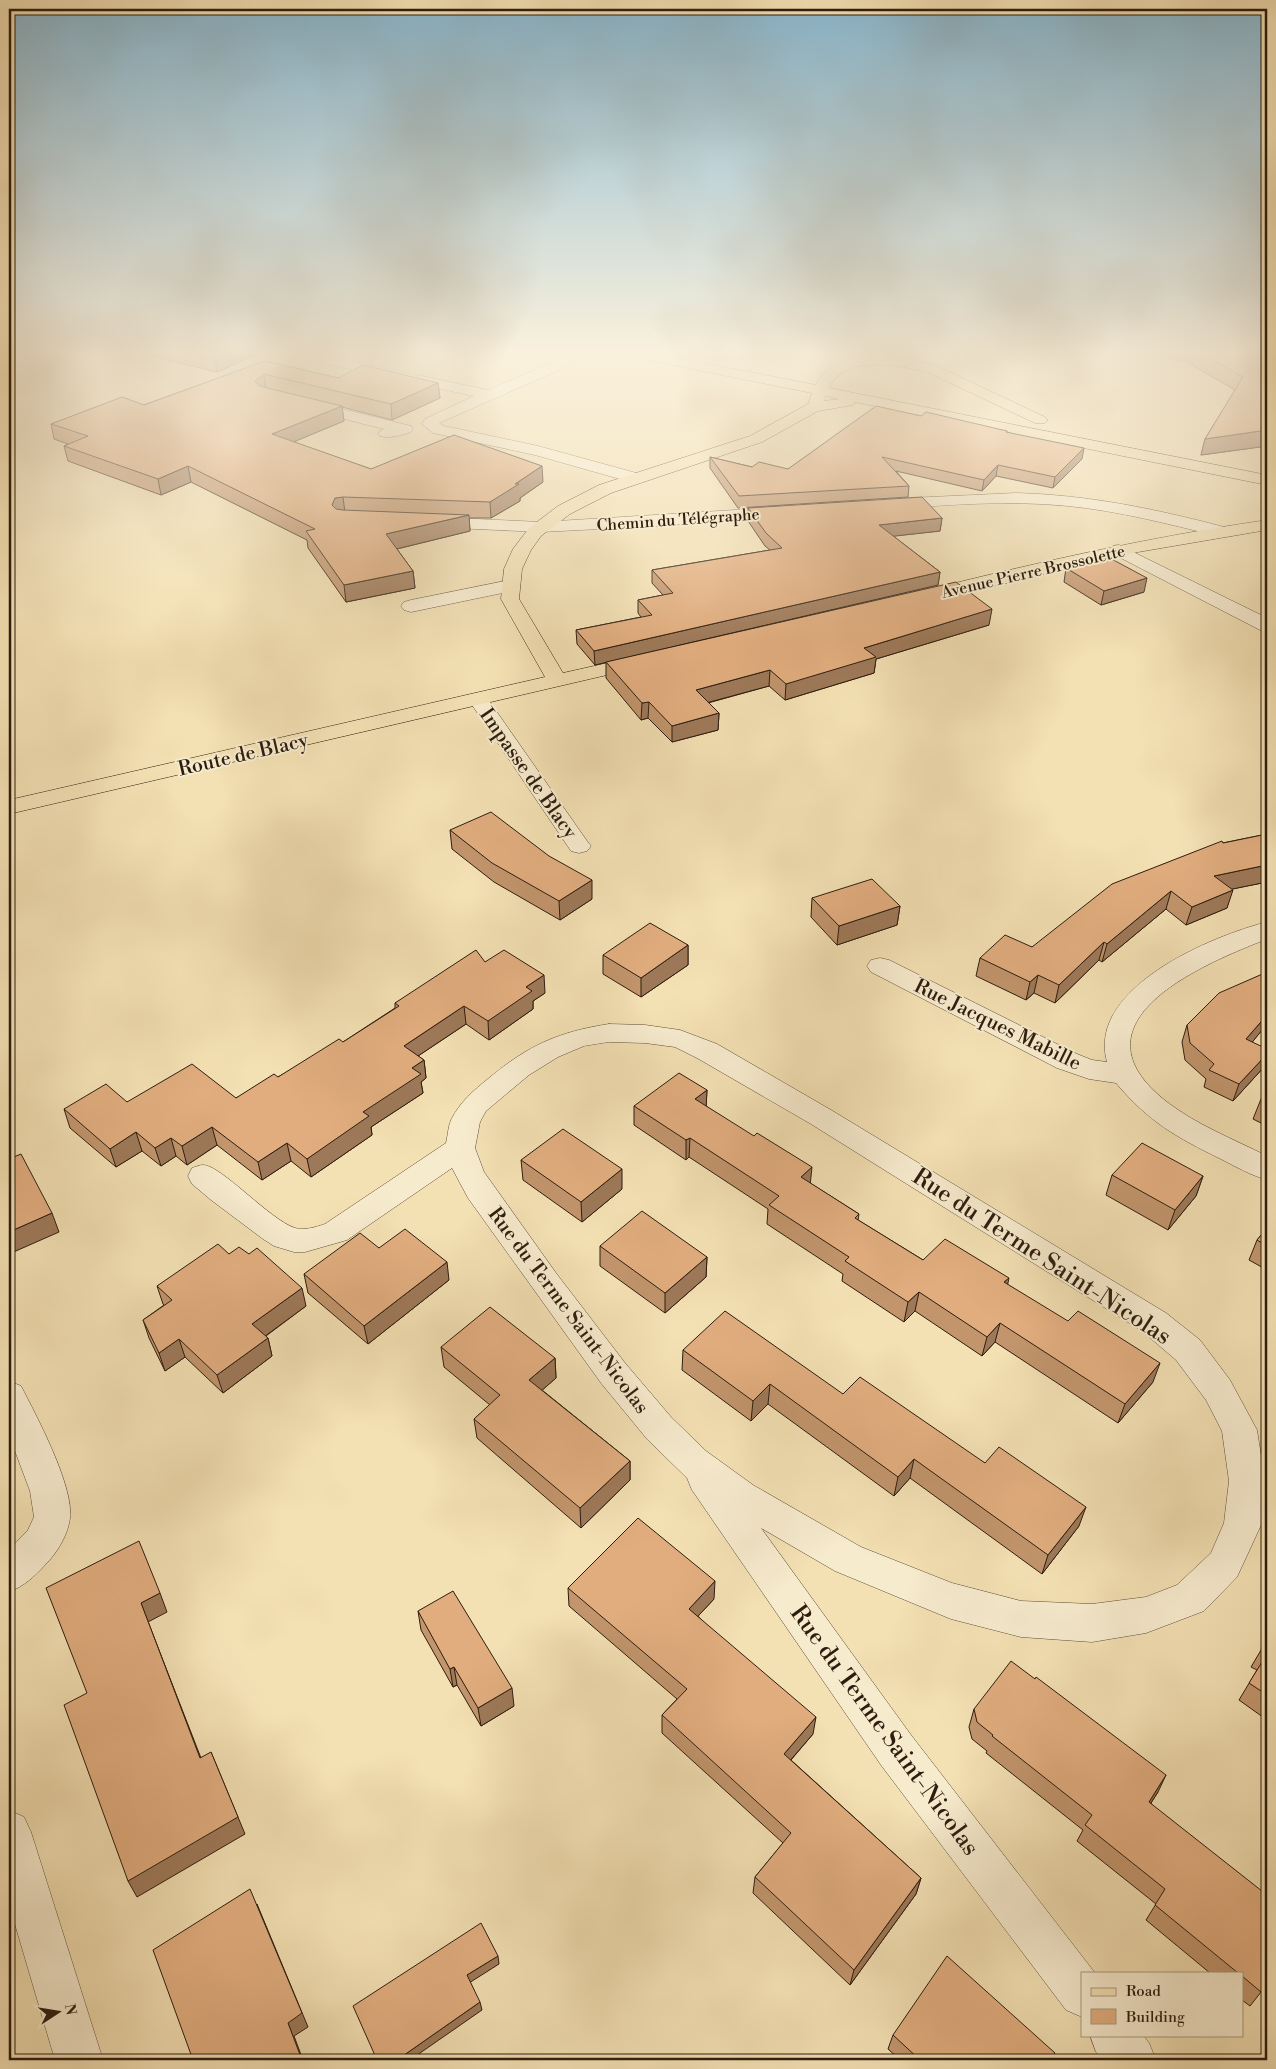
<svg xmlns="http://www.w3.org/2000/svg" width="1276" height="2069" viewBox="0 0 1276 2069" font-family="'Libre Bodoni',serif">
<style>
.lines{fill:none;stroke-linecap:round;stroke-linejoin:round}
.minor-casing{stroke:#5e4e38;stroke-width:1}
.major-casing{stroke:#2d1d0f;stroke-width:1}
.minor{fill:#f7ebce;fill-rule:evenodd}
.major{fill:#f3e0b3;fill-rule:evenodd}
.wall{fill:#c2956d;stroke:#2d1d0f}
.shaded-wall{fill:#9e7959;stroke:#2d1d0f}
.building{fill:#e1ad7f;stroke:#2d1d0f}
.labels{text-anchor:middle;stroke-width:4;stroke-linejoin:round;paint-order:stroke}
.far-street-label{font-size:16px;fill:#2d1d0f;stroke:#f7ebce}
.street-label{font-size:20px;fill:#2d1d0f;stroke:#f7ebce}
.near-street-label{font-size:24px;fill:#2d1d0f;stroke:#f7ebce}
</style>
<rect width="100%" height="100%" fill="#f3e0b3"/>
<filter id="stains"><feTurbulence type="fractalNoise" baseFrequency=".004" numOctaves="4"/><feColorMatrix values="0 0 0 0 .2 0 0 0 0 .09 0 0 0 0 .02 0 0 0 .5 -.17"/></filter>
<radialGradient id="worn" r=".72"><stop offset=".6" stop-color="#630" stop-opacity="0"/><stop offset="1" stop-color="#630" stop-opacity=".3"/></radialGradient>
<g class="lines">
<g class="minor-casing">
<g id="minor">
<polygon points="300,352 315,352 317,354 488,390 577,352 595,352 593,355 439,423 444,426 538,446 640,474 642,478 640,482 634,483 535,455 433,433 422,424 425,419 474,396 307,360"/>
<path d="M 306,400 L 411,426 L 413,429 L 411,432 C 401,435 390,439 380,436 L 378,433 L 384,429 L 301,408 L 298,405 L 301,402 Z"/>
<path d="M 1017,493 C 1088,495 1156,509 1224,527 L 1227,531 L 1224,535 L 1218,536 C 1168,524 1119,511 1068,506 C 1008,500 948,505 888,509 L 882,508 L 879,504 L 882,500 L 888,499 Z"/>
<polygon points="785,507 791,508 794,512 791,516 658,526 541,532 431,527 425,526 422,522 425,518 431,517 541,522"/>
<polygon points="1119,545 1267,618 1267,632 1260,630 1113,554 1110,550 1113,546"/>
<polygon points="510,580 517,582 519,586 517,590 411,612 404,610 401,606 404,602 411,600"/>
<polygon points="478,693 485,695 587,841 591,846 587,851 579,853 571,851 468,699 471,695"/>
<path d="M 1267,922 L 1267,939 C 1203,964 1064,1022 1167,1102 C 1197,1125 1233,1139 1267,1156 L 1267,1180 C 1251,1175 1236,1167 1221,1159 C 1176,1137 1149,1122 1116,1083 L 1089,1079 L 1057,1068 L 871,972 L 867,966 L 871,960 L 880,958 L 889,960 L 1077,1054 L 1092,1060 L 1107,1062 C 1086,988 1212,936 1267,922 Z"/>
<path d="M 609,1024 L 645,1025 L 680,1030 L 717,1044 L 831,1110 L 1166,1313 L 1200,1340 L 1230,1380 L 1257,1430 L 1265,1481 L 1262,1523 L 1237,1577 L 1204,1611 L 1146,1633 L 1092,1642 L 1021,1637 L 951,1619 L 835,1571 L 761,1528 L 911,1735 L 1095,1973 L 1082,1973 L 1082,2017 L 1066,2010 L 881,1765 L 692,1490 L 687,1478 L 647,1439 L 601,1383 L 468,1198 L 452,1168 L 347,1240 L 305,1252 L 294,1252 L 274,1246 L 263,1239 L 211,1200 L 192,1184 L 188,1176 L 192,1168 C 195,1167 200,1165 203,1165 C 221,1165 270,1220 295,1228 C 304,1231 316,1227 325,1224 L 446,1143 C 448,1135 448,1127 451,1120 C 460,1102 473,1091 489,1078 C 529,1045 558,1032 609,1024 ZM 609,1042 L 645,1043 L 675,1047 L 697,1058 L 811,1124 L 1142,1331 L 1176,1360 L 1206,1400 L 1222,1431 L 1229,1481 L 1224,1523 L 1211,1553 L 1177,1585 L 1146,1597 L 1092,1604 L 1021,1601 L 952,1583 L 861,1547 L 753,1485 L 706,1451 L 671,1417 L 625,1363 L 556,1273 L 484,1172 L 475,1148 L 480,1122 L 486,1111 L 529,1075 L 558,1057 L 584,1046 Z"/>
<path d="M 9,1381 L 21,1386 C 36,1415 74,1486 70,1518 C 68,1535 57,1553 45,1565 C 34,1577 24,1586 9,1592 L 9,1550 L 28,1530 L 34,1517 L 30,1491 L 9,1435 Z"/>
<polygon points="9,1810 24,1817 31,1832 103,2060 55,2060 9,1904"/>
<polygon points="1090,2035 1143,2035 1149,2043 1156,2060 1103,2060 1096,2052"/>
</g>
</g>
<g class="major-casing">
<g id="major">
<path d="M 620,352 L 647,352 L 816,385 C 837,343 900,356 937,366 L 1045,417 L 1048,420 L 1045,423 L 1035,423 L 927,372 C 899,365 844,354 829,388 L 1267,475 L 1267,485 L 855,402 L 853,405 L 818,411 L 762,442 L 611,493 L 570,514 L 541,536 L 531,550 L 522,569 L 519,599 L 563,673 L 643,655 L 650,657 L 653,661 L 650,665 L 9,814 L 9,800 L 545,677 L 501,599 L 504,569 L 513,549 L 529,528 L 558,506 L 599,485 L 750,436 L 808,404 L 812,393 L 622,355 ZM 826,396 L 839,399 L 824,401 Z"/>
<path d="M 1267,520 L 1267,530 L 1138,552 L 926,602 L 919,600 L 917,596 L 919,592 C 1034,563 1150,537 1267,520 Z"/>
</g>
</g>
<use href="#minor" class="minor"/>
<use href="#major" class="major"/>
</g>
<g class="wall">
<polygon points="134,352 262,352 217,372"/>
<polygon points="1160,352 1267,352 1267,446 1201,455 1205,439 1235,390 1185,361 1176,361"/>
<polygon points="265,361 338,378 438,383 440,398 392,420 342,407 344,421 293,442 371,469 543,482 520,498 520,501 491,518 469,518 470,531 397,549 413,571 415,588 346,602 308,548 307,540 191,482 161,495 68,461 64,446 68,444 54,439 51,424 144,405"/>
<polygon points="921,416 1007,431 1007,432 1082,459 1053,488 996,476 982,491 896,471 909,486 908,497 738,508 710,468 710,457 752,467 788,469"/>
<polygon points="748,508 942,518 940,531 893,536 940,572 938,585 595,665 577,644 576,630 641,617 638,613 638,600 663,595 652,583 652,570 770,550 765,546 748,521"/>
<polygon points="1066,568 1144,592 1101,605 1064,582"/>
<polygon points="989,625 876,659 874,673 785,700 769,686 708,703 719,713 718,730 672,742 648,718 641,720 606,678 606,662"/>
<polygon points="450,830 592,899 560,920 494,882 452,849"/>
<polygon points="1267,834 1267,882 1232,889 1227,908 1186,925 1166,909 1102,962 1099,960 1055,1003 1034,993 1026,1000 976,976 980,958 1032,947 1223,843"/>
<polygon points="812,898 900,906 897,925 837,945 811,917"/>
<polygon points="688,945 688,965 641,997 603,974 603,955"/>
<polygon points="485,962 545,993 533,1001 533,1009 489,1040 466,1024 418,1056 424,1060 426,1078 421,1082 423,1093 371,1127 372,1135 311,1177 291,1161 262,1180 217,1145 187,1165 176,1156 161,1166 142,1151 116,1167 70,1128 64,1109 127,1102 236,1098 278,1077 343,1042 395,1008 395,1003"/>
<polygon points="1267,972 1267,1024 1252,1042 1264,1067 1233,1101 1204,1087 1206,1079 1185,1060 1182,1042 1187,1025"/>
<polygon points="707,1090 706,1106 810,1183 859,1214 858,1220 923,1260 1008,1285 1153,1382 1118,1423 995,1342 982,1356 915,1311 904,1322 842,1281 843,1274 767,1224 768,1209 689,1157 686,1160 634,1125 634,1106"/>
<polygon points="1267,1091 1267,1126 1253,1119 1261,1099"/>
<polygon points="521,1160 622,1189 582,1222 523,1180"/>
<polygon points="1112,1175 1203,1176 1196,1196 1168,1230 1106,1195"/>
<polygon points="1267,1228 1267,1270 1249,1260 1257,1240"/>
<polygon points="600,1246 707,1257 706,1277 665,1313 600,1266"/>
<polygon points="379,1248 449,1280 368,1344 308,1293 304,1274"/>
<polygon points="229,1254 306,1306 266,1336 268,1338 272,1356 223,1393 185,1357 165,1371 149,1338 143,1320 164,1305 163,1304 157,1286"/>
<polygon points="441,1347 555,1358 556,1378 542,1390 630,1461 630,1480 581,1528 477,1438 474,1419 490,1405 444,1367"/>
<polygon points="683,1350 843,1394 985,1463 1079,1526 1042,1574 910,1478 894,1496 768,1404 751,1421 682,1370"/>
<polygon points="568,1588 714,1599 698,1616 813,1734 791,1760 921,1878 916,1894 850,1985 753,1893 755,1877 783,1843 662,1733 662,1715 677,1699 569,1606"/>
<polygon points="418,1611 514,1706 481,1726 457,1685 453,1687 421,1630"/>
<polygon points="1267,1640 1267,1720 1239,1700 1257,1670 1251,1667"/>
<polygon points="974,1709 1158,1792 1151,1803 1261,1992 1250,2006 1242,2000 1242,1973 1210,1973 1146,1920 1156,1904 1077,1841 1083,1830 986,1753 987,1751 972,1739 969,1727"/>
<polygon points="893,2035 1051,2060 900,2060 888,2049"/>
</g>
<g class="shaded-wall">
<polygon points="214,352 262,352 217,372"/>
<polygon points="264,374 266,389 257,396 255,381"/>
<polygon points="438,383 440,398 392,420 391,404"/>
<polygon points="342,406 344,421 274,450 272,434"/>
<polygon points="1267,430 1267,446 1201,455 1205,439"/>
<polygon points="1084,448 1082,459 1053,488 1055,477"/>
<polygon points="998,465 996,476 982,491 984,480"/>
<polygon points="188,466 191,482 161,495 158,479"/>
<polygon points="542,466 543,482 520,498 520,501 491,518 490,502 515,484"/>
<polygon points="343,497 345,513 338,515 332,505 335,498"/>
<polygon points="469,515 470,531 388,551 386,534"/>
<polygon points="942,518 940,531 878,538 879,525"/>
<polygon points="413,571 415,588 346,602 344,585"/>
<polygon points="940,572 938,585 595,665 594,651"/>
<polygon points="1147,578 1144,592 1101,605 1104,591"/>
<polygon points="992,609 989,625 876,659 874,673 785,700 786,684 864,648"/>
<polygon points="770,670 769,686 695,706 696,690"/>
<polygon points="649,702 648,718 641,720 642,703"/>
<polygon points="719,713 718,730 672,742 672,726"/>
<polygon points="1267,865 1267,882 1208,894 1214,876"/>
<polygon points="592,880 592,899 560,920 559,901"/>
<polygon points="1233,890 1227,908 1186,925 1192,907"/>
<polygon points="1171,891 1166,909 1102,962 1107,944"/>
<polygon points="900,906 897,925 837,945 839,926"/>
<polygon points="1104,942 1099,960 1055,1003 1059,985"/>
<polygon points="688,945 688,965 641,997 641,978"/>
<polygon points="544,975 545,993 533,1001 533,1009 489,1040 488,1021 526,987"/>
<polygon points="1038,975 1034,993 1026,1000 1030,982"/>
<polygon points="464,1006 466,1024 406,1064 404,1046"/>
<polygon points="1267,1015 1267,1024 1241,1056 1246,1039"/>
<polygon points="1267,1054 1267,1059 1264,1067 1233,1101 1239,1084"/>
<polygon points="424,1060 426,1078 421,1082 423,1093 371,1127 372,1135 311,1177 307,1159 363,1112 412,1068"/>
<polygon points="707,1090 706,1109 695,1099"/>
<polygon points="212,1127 217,1145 187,1165 182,1146"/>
<polygon points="136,1132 142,1151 116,1167 110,1149"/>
<polygon points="171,1138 176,1156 161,1166 155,1148"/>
<polygon points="690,1138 689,1157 686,1160 686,1140"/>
<polygon points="287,1143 291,1161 262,1180 258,1162"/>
<polygon points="812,1167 810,1186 801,1177"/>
<polygon points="622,1169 622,1189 582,1222 581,1202"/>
<polygon points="1203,1176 1196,1196 1168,1230 1175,1210"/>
<polygon points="52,1213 59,1232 9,1254 9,1232"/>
<polygon points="707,1257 706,1277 665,1313 665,1293"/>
<polygon points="447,1262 449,1280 368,1344 364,1326"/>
<polygon points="1009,1278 1005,1297 1004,1282"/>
<polygon points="302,1288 306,1306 257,1342 252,1324"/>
<polygon points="919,1292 915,1311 904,1322 908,1302"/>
<polygon points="1000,1323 995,1342 982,1356 987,1337"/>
<polygon points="268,1338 272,1356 223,1393 217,1375"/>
<polygon points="179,1339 185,1357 165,1371 159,1353"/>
<polygon points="555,1358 556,1378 531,1400 529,1380"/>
<polygon points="1160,1363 1153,1382 1118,1423 1125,1404"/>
<polygon points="770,1384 768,1404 751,1421 753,1401"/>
<polygon points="914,1459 910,1478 894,1496 898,1477"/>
<polygon points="630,1461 630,1480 581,1528 580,1508"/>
<polygon points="1086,1507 1079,1526 1042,1574 1048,1555"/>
<polygon points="715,1581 714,1599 688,1627 689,1609"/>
<polygon points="160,1593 167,1612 148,1622 208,1776 200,1758 141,1603"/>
<polygon points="454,1667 457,1685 453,1687 450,1669"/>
<polygon points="512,1688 514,1706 481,1726 478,1708"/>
<polygon points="816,1717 813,1734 781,1771 784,1754"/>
<polygon points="211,1752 245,1834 137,1897 128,1881"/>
<polygon points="1166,1775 1158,1792 1141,1818 1149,1802"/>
<polygon points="921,1878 916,1894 850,1985 854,1970"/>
<polygon points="257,1904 308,2027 294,2036 303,2060 302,2060 288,2023"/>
<polygon points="498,1956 499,1964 469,1983 467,1975"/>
<polygon points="480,2002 482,2010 410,2060 397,2060"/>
</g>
<g class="building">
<polygon points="1199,352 1267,352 1267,430 1205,439 1243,377"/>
<polygon points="265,361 338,378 363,365 438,383 391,404 264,374 255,381 259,386 342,406 272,434 371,469 454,435 542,466 515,484 519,484 490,502 343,497 335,498 332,505 336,509 343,510 469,515 386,534 413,571 344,585 306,531 315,529 188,466 158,479 64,446 88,436 51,424 122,397 144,405"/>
<polygon points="876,406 921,416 926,412 1007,431 1006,432 1084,448 1055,477 998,465 984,480 882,457 909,486 739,496 710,457 752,467 759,462 788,469"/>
<polygon points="922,497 942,518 879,525 940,572 594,651 576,630 652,615 638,600 673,593 652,570 782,548 766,533 748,508"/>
<polygon points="1106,556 1147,578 1104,591 1066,568"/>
<polygon points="956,582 992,609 864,648 876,657 786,684 770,670 696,690 719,713 672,726 649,702 642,703 606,662"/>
<polygon points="491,812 549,856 592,880 559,901 492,863 450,830"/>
<polygon points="1267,834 1267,865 1214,876 1233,890 1192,907 1171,891 1107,944 1104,942 1059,985 1038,975 1030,982 980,958 1005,935 1032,947 1112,884 1222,841 1223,843"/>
<polygon points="872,879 900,906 839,926 812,898"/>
<polygon points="650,923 688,945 641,978 603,955"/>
<polygon points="476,950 485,962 504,950 544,975 526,987 532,991 488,1021 464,1006 404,1046 424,1060 412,1068 421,1074 363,1112 369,1116 307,1159 287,1143 258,1162 212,1127 182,1146 171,1138 155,1148 136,1132 110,1149 64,1109 106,1084 127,1102 192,1064 236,1098 274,1074 278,1077 339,1039 343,1042 399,1006 395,1003"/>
<polygon points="1267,972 1267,1015 1246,1039 1267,1049 1267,1054 1239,1084 1209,1070 1214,1064 1190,1043 1187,1025 1219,993"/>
<polygon points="679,1073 707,1090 695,1099 754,1136 757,1133 812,1167 801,1177 859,1214 855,1218 923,1260 945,1239 1009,1278 1004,1282 1068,1321 1078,1311 1160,1363 1125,1404 1000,1323 987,1337 919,1292 908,1302 845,1261 849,1257 769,1205 779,1196 690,1138 686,1140 634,1106"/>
<polygon points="1267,1091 1267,1102 1261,1099"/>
<polygon points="563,1129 622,1169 581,1202 521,1160"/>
<polygon points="1142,1143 1203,1176 1175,1210 1112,1175"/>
<polygon points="21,1154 52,1213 9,1232 9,1159"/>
<polygon points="642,1211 707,1257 665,1293 600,1246"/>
<polygon points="1267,1228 1267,1246 1257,1240"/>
<polygon points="405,1229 447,1262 364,1326 304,1274 360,1233 379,1248"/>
<polygon points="218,1244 229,1254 239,1247 249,1254 257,1248 302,1288 252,1324 268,1338 217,1375 179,1339 159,1353 143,1320 172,1300 157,1286"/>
<polygon points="490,1307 555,1358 529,1380 630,1461 580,1508 474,1419 500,1395 441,1347"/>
<polygon points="725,1311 843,1394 860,1377 985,1463 999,1447 1086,1507 1048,1555 914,1459 898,1477 770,1384 753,1401 683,1350"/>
<polygon points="638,1518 715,1581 689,1609 816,1717 784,1754 921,1878 854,1970 755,1877 791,1833 662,1715 687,1689 568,1588"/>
<polygon points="139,1541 160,1593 141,1603 200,1758 211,1752 238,1817 128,1881 64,1705 87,1693 46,1588"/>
<polygon points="453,1591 512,1688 478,1708 454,1667 450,1669 418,1611"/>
<polygon points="1267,1640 1267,1652 1261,1649"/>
<polygon points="1267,1654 1267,1695 1249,1683"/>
<polygon points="1011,1661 1035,1679 1036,1677 1166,1775 1149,1802 1267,1895 1267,1981 1261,1992 1242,1976 1242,1973 1238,1973 1155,1905 1165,1889 1085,1825 1092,1815 992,1736 993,1735 977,1722 974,1709"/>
<polygon points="250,1889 302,2013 288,2023 302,2060 193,2060 153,1950"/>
<polygon points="481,1923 498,1956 467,1975 480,2002 397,2060 377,2060 353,2006"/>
<polygon points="947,1956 1055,2053 1050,2060 920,2060 893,2035"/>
</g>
<linearGradient id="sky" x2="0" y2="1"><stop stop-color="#89b8d0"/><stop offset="0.55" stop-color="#faf1dd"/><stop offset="1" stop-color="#faf1dd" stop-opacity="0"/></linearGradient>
<rect width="1276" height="641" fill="url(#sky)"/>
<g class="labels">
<g class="far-street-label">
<text transform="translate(678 519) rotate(-4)" y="6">Chemin du Télégraphe</text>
<text transform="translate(1033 571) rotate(-13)" y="6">Avenue Pierre Brossolette</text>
</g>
<g class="street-label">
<text transform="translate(243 754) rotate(-13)" y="7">Route de Blacy</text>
<text transform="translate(529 773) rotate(55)" y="7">Impasse de Blacy</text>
<text transform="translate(998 1024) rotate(26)" y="7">Rue Jacques Mabille</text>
<text transform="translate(569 1310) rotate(53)" y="7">Rue du Terme Saint-Nicolas</text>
</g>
<g class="near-street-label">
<text transform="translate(1042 1256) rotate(33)" y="8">Rue du Terme Saint-Nicolas</text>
<text transform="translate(885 1730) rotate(54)" y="8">Rue du Terme Saint-Nicolas</text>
</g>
</g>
<rect width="1276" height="2069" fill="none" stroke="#f3e0b3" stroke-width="30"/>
<rect x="10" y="10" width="1256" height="2049" fill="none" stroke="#2d1d0f" stroke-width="2.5"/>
<rect x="15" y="15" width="1246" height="2039" fill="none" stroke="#2d1d0f"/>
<rect x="1081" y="1972" width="162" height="65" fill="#f7ebce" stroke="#a69982"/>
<rect x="1091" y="1988" width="25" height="8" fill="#f3e0b3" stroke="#a69982"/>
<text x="1126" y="1996" font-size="15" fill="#2d1d0f">Road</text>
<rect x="1091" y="2009" width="25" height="15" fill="#e1ad7f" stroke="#a69982"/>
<text x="1126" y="2022" font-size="15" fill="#2d1d0f">Building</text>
<g transform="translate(58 2012) rotate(78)" stroke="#f7ebce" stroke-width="4" paint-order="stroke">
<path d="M0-4L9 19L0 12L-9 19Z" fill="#2d1d0f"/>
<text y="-8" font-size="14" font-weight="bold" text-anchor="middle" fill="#2d1d0f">N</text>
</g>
<rect width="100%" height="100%" filter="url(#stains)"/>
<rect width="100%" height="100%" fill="url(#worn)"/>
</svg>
